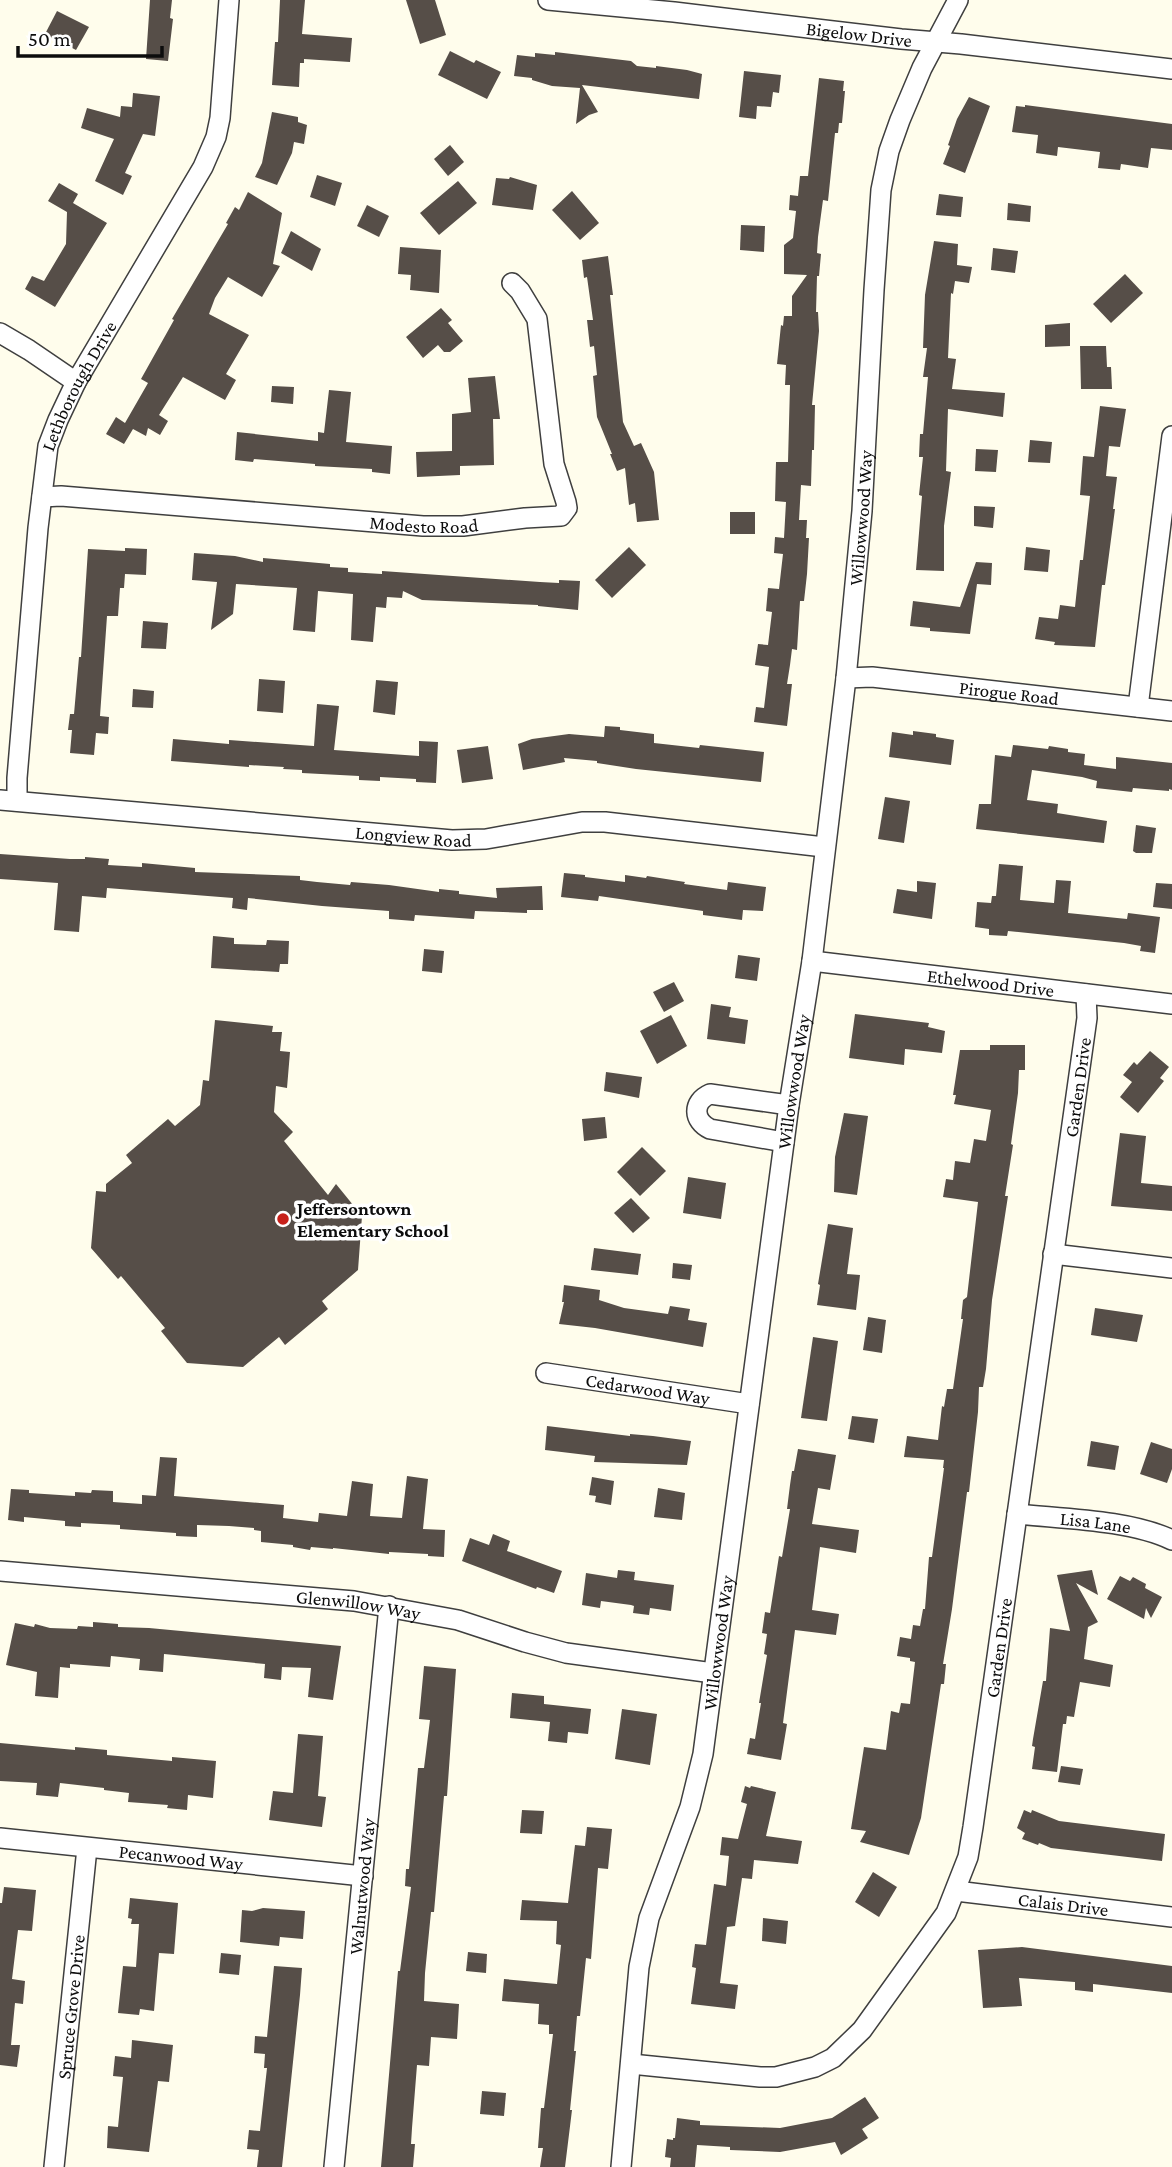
<svg xmlns="http://www.w3.org/2000/svg" width="1172" height="2167" viewBox="0 0 1172 2167" font-family="'Crimson Pro',serif">
<style>
.building{fill:#564e48}
.lines{fill:none;stroke-linecap:round;stroke-linejoin:round}
.street-casing{stroke:#3f3f3f;stroke-width:22}
.street{stroke:#fff;stroke-width:19}
.poi-dot{fill:#c7201a;stroke:#fff;stroke-width:2.5}
.labels{text-anchor:middle;stroke-width:7;stroke-linejoin:round;paint-order:stroke}
.street-label{font-size:19px;fill:#0c0c0c;stroke:#fff}
.poi-label{font-size:19px;font-weight:bold;fill:#0c0c0c;stroke:#fff;text-anchor:start}
</style>
<rect width="100%" height="100%" fill="#fffdec"/>
<g class="building">
<polygon points="150,0 172,0 170,18 173,19 168,61 146,59"/>
<polygon points="280,0 305,0 302,34 352,38 350,62 304,59 304,63 300,63 299,87 272,85 275,42 278,42"/>
<polygon points="406,0 435,0 446,35 420,44"/>
<polygon points="57,11 89,27 76,50 45,34"/>
<polygon points="450,51 474,63 476,60 501,72 487,99 438,75"/>
<polygon points="555,52 631,61 637,66 656,68 656,66 687,70 702,74 699,99 582,85 598,112 589,115 576,124 580,88 552,86 532,80 532,78 514,76 517,55 535,57 535,53 555,55"/>
<polygon points="744,71 781,75 779,93 773,92 771,107 757,106 756,119 739,117"/>
<polygon points="819,78 844,81 843,91 845,91 842,123 839,123 838,133 835,133 828,201 823,200 818,237 817,253 821,254 819,276 817,276 816,312 818,312 819,331 812,405 815,405 814,450 812,450 811,486 801,485 799,520 807,520 806,538 809,538 807,574 804,601 800,601 797,650 792,649 790,665 787,684 792,684 787,726 754,722 756,707 764,708 769,667 755,665 758,644 768,645 772,612 766,611 768,588 779,589 783,554 774,553 775,537 784,538 786,502 775,501 776,462 788,462 790,385 785,385 786,365 777,364 781,325 783,326 784,316 792,316 792,296 807,275 784,274 784,245 793,238 796,211 789,210 790,195 798,196 800,176 808,176"/>
<polygon points="133,93 160,96 155,136 143,134 125,173 132,176 123,195 95,181 114,139 81,128 87,108 120,117 121,106 132,107"/>
<polygon points="969,97 990,106 965,173 943,164 950,146 948,145 957,119"/>
<polygon points="1025,105 1172,124 1172,150 1151,148 1148,168 1121,164 1120,170 1098,168 1100,152 1058,147 1057,156 1036,153 1038,135 1012,132 1016,106 1025,107"/>
<polygon points="272,112 298,117 298,122 307,125 304,144 294,142 292,153 277,185 255,177 262,163"/>
<polygon points="450,145 464,162 448,176 434,159"/>
<polygon points="317,175 342,183 335,206 310,197"/>
<polygon points="510,177 537,185 533,210 492,205 496,178 509,179"/>
<polygon points="458,181 477,203 439,235 420,213"/>
<polygon points="59,183 78,194 73,203 107,223 55,307 25,289 32,276 44,281 66,244 67,212 48,201"/>
<polygon points="572,191 599,223 580,240 552,210"/>
<polygon points="248,192 282,213 273,264 280,266 262,297 228,277 215,298 209,314 249,335 226,374 236,380 225,400 183,377 159,415 168,421 160,435 148,428 146,436 133,429 124,444 106,434 116,417 125,423 148,383 141,379 174,320 172,319 228,224 226,223 235,207 239,210"/>
<polygon points="939,194 963,197 961,217 936,215"/>
<polygon points="1008,203 1031,206 1030,222 1007,220"/>
<polygon points="367,205 389,216 379,237 357,226"/>
<polygon points="741,225 765,226 764,252 740,250"/>
<polygon points="291,231 321,249 312,271 281,253"/>
<polygon points="934,241 958,244 957,265 972,267 969,283 955,281 953,294 951,293 948,358 956,359 952,389 1005,393 1003,417 948,409 946,471 951,472 944,526 944,571 916,570 922,496 919,495 923,457 919,457 920,434 923,434 928,377 923,377 927,348 923,348 925,295"/>
<polygon points="400,247 441,250 439,293 410,290 411,275 398,274"/>
<polygon points="993,248 1018,251 1015,273 991,270"/>
<polygon points="608,256 613,295 610,295 623,422 634,446 641,443 654,472 659,520 637,522 635,503 629,505 625,468 617,471 610,454 612,454 597,417 593,376 597,375 594,346 590,347 587,320 593,320 587,277 584,278 582,260"/>
<polygon points="1125,274 1143,293 1111,323 1093,304"/>
<polygon points="441,308 452,320 448,323 463,341 450,352 444,352 438,345 423,358 406,337"/>
<polygon points="1070,323 1070,346 1045,347 1045,325"/>
<polygon points="1080,346 1106,346 1107,367 1111,367 1112,389 1081,389"/>
<polygon points="495,376 500,419 493,419 494,465 460,466 460,475 417,477 416,452 452,451 452,414 471,412 468,378"/>
<polygon points="272,386 294,387 293,404 271,402"/>
<polygon points="329,390 351,392 346,442 392,446 390,474 372,472 372,469 315,466 315,464 254,459 253,462 235,460 237,432 318,441 318,432 324,433"/>
<polygon points="1100,406 1126,409 1120,447 1109,446 1106,476 1117,477 1113,509 1115,509 1105,585 1102,585 1095,647 1054,645 1055,642 1035,639 1039,617 1058,619 1060,605 1075,607 1080,560 1083,560 1090,496 1080,495 1083,456 1094,457"/>
<polygon points="1030,440 1052,442 1050,463 1028,462"/>
<polygon points="976,449 998,450 996,472 975,471"/>
<polygon points="974,506 995,507 993,528 974,526"/>
<rect x="730" y="512" width="25" height="22"/>
<polygon points="629,547 646,565 612,598 595,580"/>
<polygon points="1026,547 1050,550 1048,572 1024,570"/>
<polygon points="125,548 147,549 146,575 125,574 124,588 120,588 118,616 107,616 100,716 109,717 108,734 96,733 94,755 70,753 72,730 68,730 70,714 74,714 79,657 81,657 88,549 125,551"/>
<polygon points="194,553 235,556 263,562 263,558 330,564 330,567 348,568 348,572 382,574 382,571 540,582 559,583 559,580 580,581 578,610 538,606 538,605 422,600 403,591 402,598 387,597 386,608 376,607 373,642 351,640 353,594 318,591 315,632 293,630 297,588 236,584 233,614 211,630 217,582 192,580"/>
<polygon points="976,562 992,563 991,585 977,584 970,634 930,631 930,628 910,626 913,601 960,607"/>
<polygon points="143,621 168,623 166,649 141,648"/>
<polygon points="259,679 285,681 283,713 257,711"/>
<polygon points="376,680 398,682 395,715 373,712"/>
<polygon points="133,689 154,691 153,708 132,707"/>
<polygon points="317,704 339,706 334,750 419,756 419,741 438,742 436,783 416,782 416,779 380,777 380,781 359,780 359,776 302,773 302,770 283,769 284,767 249,765 249,767 171,761 173,739 229,744 229,740 314,746"/>
<polygon points="605,726 620,727 620,730 654,734 654,743 699,748 700,745 764,752 761,782 636,769 597,763 597,761 564,758 565,762 523,770 518,744 532,739 569,734 604,737"/>
<polygon points="913,731 936,734 936,737 954,740 951,765 889,757 892,732 913,735"/>
<polygon points="1013,745 1048,749 1049,746 1068,749 1068,752 1085,754 1084,765 1116,769 1116,757 1172,763 1172,790 1169,789 1169,791 1133,788 1132,792 1096,788 1097,781 1082,777 1032,770 1027,800 1058,804 1057,813 1107,821 1104,843 976,829 979,804 991,804 995,755 1011,757"/>
<polygon points="488,746 493,779 462,783 457,750"/>
<polygon points="885,797 910,801 904,843 878,839"/>
<polygon points="1136,825 1156,828 1152,853 1136,853 1133,851"/>
<polygon points="0,854 70,859 85,859 85,857 109,859 108,865 142,867 142,863 195,868 195,872 300,876 300,880 317,882 350,885 351,882 389,885 439,892 439,889 459,891 459,894 497,898 496,888 542,886 543,910 527,910 527,913 475,911 474,919 415,915 414,921 389,919 389,911 322,906 248,898 247,910 232,908 233,898 107,888 106,898 82,896 79,932 54,930 58,883 0,879"/>
<polygon points="999,864 1023,866 1020,900 1054,903 1056,880 1071,881 1068,913 1127,919 1128,913 1160,917 1155,953 1140,951 1141,946 1124,943 1008,931 1007,936 989,935 989,929 975,927 977,902 991,903 992,896 996,896"/>
<polygon points="564,873 585,875 585,877 625,882 625,875 646,878 647,876 685,882 684,884 727,890 728,882 766,887 763,911 743,910 742,920 703,915 703,911 599,896 598,901 561,897"/>
<polygon points="917,881 936,883 932,919 893,913 897,889 917,892"/>
<polygon points="1156,883 1172,884 1172,909 1153,907"/>
<polygon points="213,936 234,938 234,944 266,945 267,940 289,941 288,964 280,964 279,972 211,968"/>
<polygon points="424,949 444,951 442,973 422,971"/>
<polygon points="738,955 760,958 757,981 735,978"/>
<polygon points="674,982 684,1001 664,1012 653,992"/>
<polygon points="711,1004 731,1007 729,1017 748,1020 745,1044 707,1039"/>
<polygon points="855,1014 929,1023 928,1027 945,1031 942,1053 905,1049 904,1065 849,1058"/>
<polygon points="671,1015 687,1046 657,1064 640,1031"/>
<polygon points="215,1020 273,1026 272,1032 282,1032 280,1051 290,1052 287,1088 276,1086 274,1112 293,1132 284,1141 328,1195 336,1184 362,1216 358,1270 322,1301 328,1309 285,1345 279,1337 243,1367 187,1363 161,1331 165,1328 121,1276 118,1279 91,1248 96,1191 106,1192 106,1184 132,1163 126,1155 168,1119 175,1126 200,1105 203,1080 209,1081"/>
<polygon points="990,1045 1025,1045 1025,1070 1019,1070 1018,1093 1011,1144 1013,1145 1005,1196 1008,1196 992,1300 986,1369 983,1387 979,1387 978,1412 969,1492 967,1492 952,1609 943,1664 946,1664 944,1684 941,1684 921,1818 909,1855 860,1842 866,1831 851,1829 864,1747 886,1750 891,1711 899,1713 901,1703 910,1704 915,1662 910,1661 910,1658 897,1656 900,1637 911,1639 913,1625 920,1626 923,1609 925,1609 929,1557 932,1557 944,1468 943,1468 944,1460 904,1457 907,1436 938,1440 942,1406 944,1407 947,1389 953,1389 963,1319 961,1319 963,1300 967,1297 978,1202 943,1197 946,1179 953,1180 955,1161 970,1163 974,1139 986,1141 991,1110 954,1104 956,1095 953,1095 960,1050 990,1050"/>
<polygon points="1150,1051 1169,1067 1160,1078 1164,1081 1138,1113 1120,1097 1132,1082 1123,1075 1134,1062 1137,1065"/>
<polygon points="606,1072 642,1077 639,1098 604,1091"/>
<polygon points="844,1113 868,1116 857,1195 834,1192 835,1157"/>
<polygon points="605,1117 607,1138 584,1141 582,1119"/>
<polygon points="1120,1133 1146,1136 1141,1183 1172,1186 1172,1211 1111,1206"/>
<polygon points="642,1147 666,1171 640,1196 617,1172"/>
<polygon points="688,1177 726,1183 721,1219 683,1213"/>
<polygon points="631,1198 650,1218 633,1233 614,1213"/>
<polygon points="828,1224 853,1228 847,1274 860,1275 856,1310 817,1305 820,1285 818,1284"/>
<polygon points="594,1248 641,1254 638,1275 591,1270"/>
<polygon points="673,1263 692,1265 690,1280 672,1278"/>
<polygon points="564,1285 600,1290 599,1300 624,1308 668,1314 670,1306 690,1309 688,1320 707,1323 703,1347 595,1328 559,1324 564,1302 562,1302"/>
<polygon points="1095,1308 1143,1315 1137,1342 1091,1335"/>
<polygon points="868,1317 886,1320 882,1353 863,1350"/>
<polygon points="813,1337 838,1341 827,1421 801,1418"/>
<polygon points="852,1416 878,1419 874,1443 848,1439"/>
<polygon points="547,1426 630,1436 630,1434 653,1436 691,1441 687,1465 594,1462 595,1456 545,1450"/>
<polygon points="1091,1441 1119,1446 1115,1470 1087,1466"/>
<polygon points="1151,1442 1172,1449 1172,1469 1167,1483 1140,1474"/>
<polygon points="798,1449 836,1455 830,1490 818,1488 812,1524 859,1530 856,1553 820,1547 812,1610 839,1614 836,1635 795,1630 783,1723 787,1724 781,1760 747,1754 750,1738 755,1739 761,1703 759,1703 767,1655 764,1654 767,1634 762,1633 765,1612 770,1613 779,1556 782,1557 790,1509 787,1509 790,1485 792,1471 794,1471"/>
<polygon points="160,1457 177,1458 174,1496 284,1505 283,1518 318,1522 319,1513 347,1516 352,1481 373,1484 370,1516 402,1518 407,1476 428,1479 423,1529 445,1530 444,1557 428,1556 428,1554 389,1552 389,1554 333,1548 333,1549 311,1547 310,1550 293,1547 293,1545 261,1542 261,1531 254,1530 254,1528 229,1526 197,1525 197,1537 176,1536 176,1533 120,1529 120,1525 81,1523 81,1527 65,1526 65,1521 24,1517 24,1522 8,1520 11,1489 29,1490 29,1493 75,1496 75,1492 91,1493 92,1490 113,1491 113,1502 142,1504 142,1495 156,1496"/>
<polygon points="592,1477 614,1481 611,1505 595,1502 596,1496 589,1495"/>
<polygon points="658,1488 685,1493 682,1520 654,1517"/>
<polygon points="493,1534 510,1541 507,1551 562,1571 554,1593 537,1587 536,1589 462,1561 470,1538 489,1545"/>
<polygon points="618,1570 635,1572 634,1580 674,1585 671,1611 650,1608 649,1615 633,1613 634,1606 631,1605 601,1601 600,1608 582,1605 586,1573 617,1578"/>
<polygon points="1092,1570 1098,1595 1076,1583 1098,1622 1088,1627 1084,1659 1113,1665 1110,1687 1080,1682 1074,1717 1067,1716 1066,1724 1063,1724 1057,1772 1032,1769 1035,1747 1032,1746 1033,1739 1043,1681 1046,1681 1050,1628 1070,1631 1057,1575"/>
<polygon points="1120,1576 1130,1581 1133,1577 1146,1584 1145,1588 1162,1597 1151,1618 1146,1608 1144,1619 1107,1599"/>
<polygon points="93,1622 118,1624 118,1627 149,1628 341,1646 333,1700 308,1697 311,1668 282,1667 281,1680 264,1678 265,1664 164,1654 163,1672 139,1670 140,1659 111,1656 110,1667 70,1664 70,1668 60,1667 58,1698 35,1696 37,1672 6,1665 15,1623 34,1627 35,1624 50,1628 77,1629 78,1626 93,1627"/>
<polygon points="424,1666 456,1669 447,1796 444,1796 434,1912 431,1912 425,1973 424,2001 459,2004 457,2039 431,2037 429,2066 417,2065 412,2128 411,2144 415,2144 413,2167 381,2167 398,1971 400,1971 411,1887 405,1886 406,1869 409,1869 418,1768 424,1768 430,1720 419,1719"/>
<polygon points="512,1693 544,1696 544,1704 591,1709 588,1734 568,1732 567,1743 548,1741 550,1722 510,1718"/>
<polygon points="622,1709 657,1714 650,1765 615,1759"/>
<polygon points="298,1734 323,1736 318,1796 326,1797 322,1827 269,1820 273,1791 293,1793"/>
<polygon points="0,1743 75,1750 75,1747 107,1750 107,1755 172,1761 172,1757 216,1761 213,1798 188,1795 187,1810 167,1808 168,1805 128,1802 129,1793 104,1790 104,1788 60,1783 58,1797 36,1795 37,1783 0,1781"/>
<polygon points="1061,1766 1083,1769 1080,1785 1058,1782"/>
<polygon points="745,1786 750,1788 751,1786 776,1792 766,1836 802,1841 798,1864 754,1860 752,1879 742,1878 735,1926 727,1927 720,1983 738,1985 735,2009 691,2004 696,1968 692,1967 695,1944 706,1945 714,1884 726,1886 729,1856 720,1855 722,1837 738,1839 747,1804 741,1802"/>
<polygon points="522,1810 544,1811 542,1834 520,1833"/>
<polygon points="1024,1810 1031,1813 1032,1810 1059,1821 1165,1834 1162,1861 1051,1848 1039,1843 1038,1845 1022,1839 1025,1833 1017,1828"/>
<polygon points="587,1827 612,1829 608,1869 598,1868 591,1959 586,1958 580,2016 577,2016 574,2051 576,2051 570,2110 572,2110 565,2167 540,2167 543,2148 538,2148 541,2108 544,2108 553,2034 549,2034 549,2025 538,2024 539,2004 502,2001 504,1979 557,1984 561,1945 556,1944 557,1921 520,1920 522,1900 568,1903 575,1845 585,1846"/>
<polygon points="873,1872 897,1887 879,1917 855,1902"/>
<polygon points="4,1887 36,1890 32,1931 18,1930 12,1979 25,1981 23,2004 15,2003 11,2045 20,2045 17,2067 0,2065 0,1903 2,1903"/>
<polygon points="130,1898 178,1903 174,1954 159,1953 154,2011 140,2009 139,2015 118,2013 123,1966 136,1967 139,1924 131,1924 132,1919 128,1918"/>
<polygon points="263,1908 305,1911 303,1939 280,1937 279,1946 240,1942 242,1910 252,1911"/>
<polygon points="763,1918 788,1921 786,1944 762,1941"/>
<polygon points="1022,1947 1172,1966 1172,1993 1093,1984 1093,1992 1075,1990 1075,1982 1019,1978 1022,2006 983,2008 978,1950"/>
<polygon points="468,1952 487,1954 486,1973 466,1971"/>
<polygon points="221,1953 241,1955 239,1975 219,1973"/>
<polygon points="274,1966 302,1968 300,1995 282,2167 257,2167 259,2150 247,2149 249,2130 260,2131 267,2068 264,2068 265,2054 254,2053 255,2036 267,2037"/>
<polygon points="132,2040 173,2045 169,2082 158,2081 149,2152 107,2148 108,2126 118,2127 123,2077 113,2076 115,2056 131,2058"/>
<polygon points="482,2091 506,2093 504,2116 480,2114"/>
<polygon points="865,2097 879,2118 862,2129 868,2138 841,2155 835,2142 780,2152 730,2150 730,2147 697,2145 695,2167 670,2167 671,2158 665,2157 667,2139 673,2140 673,2138 675,2138 677,2118 700,2121 700,2125 780,2128 832,2118"/>
</g>
<g class="lines">
<g class="street-casing">
<g id="street">
<path id="s1" d="M 548,0 L 674,12 L 901,39 L 961,44 L 1172,69"/>
<polyline points="0,333 29,350 76,382"/>
<path id="s2" d="M 42,497 L 61,496 L 423,526 L 463,526 L 525,518 L 561,516 L 567,508 L 566,502 L 554,464 L 537,319 L 520,291 L 512,283"/>
<path id="s3" d="M 846,678 L 872,677 L 1172,711"/>
<polyline points="1138,707 1172,436"/>
<path id="s4" d="M 0,800 L 452,840 L 486,839 L 582,822 L 605,822 L 824,847"/>
<path id="s5" d="M 17,801 L 17,778 L 38,528 L 48,446 L 58,420 L 76,382 L 203,167 L 216,137 L 220,118 L 229,0"/>
<path id="s6" d="M 812,961 L 1172,1004"/>
<path d="M 784,1142 L 710,1129 C 693,1121 692,1102 710,1094 L 789,1105"/>
<polyline points="1053,1254 1172,1268"/>
<path id="s7" d="M 546,1373 L 749,1404"/>
<path id="s8" d="M 1017,1514 C 1065,1519 1130,1520 1172,1540"/>
<path id="s9" d="M 0,1571 L 354,1601 L 458,1620 L 525,1642 L 566,1653 L 713,1673"/>
<path id="s10" d="M 0,1838 L 363,1876"/>
<path id="s11" d="M 956,1891 L 1172,1917"/>
<path id="s12" d="M 631,2064 L 760,2077 L 776,2077 L 815,2067 L 833,2058 L 862,2030 L 946,1913 L 968,1857 L 973,1827 L 1087,1018 L 1086,994"/>
<path id="s13" d="M 54,2167 L 87,1848"/>
<path id="s14" d="M 334,2167 L 389,1606"/>
<path id="s15" d="M 621,2167 L 639,1967 L 649,1918 L 690,1807 L 703,1754 L 789,1105 L 812,961 L 846,678 L 862,511 L 874,290 L 881,190 L 889,151 L 900,120 L 922,68 L 958,0"/>
</g>
</g>
<use href="#street" class="street"/>
</g>
<circle class="poi-dot" cx="283" cy="1219" r="7"/>
<g class="labels">
<g class="street-label">
<text dy="7" stroke="none"><textPath href="#s1" startOffset="313">Bigelow Drive</textPath></text>
<text dy="7" stroke="none"><textPath href="#s5" startOffset="424">Lethborough Drive</textPath></text>
<text dy="7" stroke="none"><textPath href="#s15" startOffset="1670">Willowwood Way</textPath></text>
<text dy="7" stroke="none"><textPath href="#s2" startOffset="383">Modesto Road</textPath></text>
<text dy="7" stroke="none"><textPath href="#s3" startOffset="164">Pirogue Road</textPath></text>
<text dy="7" stroke="none"><textPath href="#s4" startOffset="415">Longview Road</textPath></text>
<text dy="7" stroke="none"><textPath href="#s6" startOffset="180">Ethelwood Drive</textPath></text>
<text dy="7" stroke="none"><textPath href="#s15" startOffset="1102">Willowwood Way</textPath></text>
<text dy="7" stroke="none"><textPath href="#s12" startOffset="1228">Garden Drive</textPath></text>
<text dy="7" stroke="none"><textPath href="#s7" startOffset="103">Cedarwood Way</textPath></text>
<text dy="7" stroke="none"><textPath href="#s8" startOffset="79">Lisa Lane</textPath></text>
<text dy="7" stroke="none"><textPath href="#s9" startOffset="360">Glenwillow Way</textPath></text>
<text dy="7" stroke="none"><textPath href="#s15" startOffset="536">Willowwood Way</textPath></text>
<text dy="7" stroke="none"><textPath href="#s12" startOffset="662">Garden Drive</textPath></text>
<text dy="7" stroke="none"><textPath href="#s10" startOffset="182">Pecanwood Way</textPath></text>
<text dy="7" stroke="none"><textPath href="#s14" startOffset="282">Walnutwood Way</textPath></text>
<text dy="7" stroke="none"><textPath href="#s11" startOffset="108">Calais Drive</textPath></text>
<text dy="7" stroke="none"><textPath href="#s13" startOffset="161">Spruce Grove Drive</textPath></text>
</g>
<g class="poi-label">
<text x="297" y="1215">Jeffersontown<tspan x="297" dy="22">Elementary School</tspan></text>
</g>
</g>
<path d="M18 46v10h144v-10" fill="none" stroke="#0c0c0c" stroke-width="3.5"/>
<text x="28" y="46" font-size="21" fill="#0c0c0c" stroke="#ffffff" stroke-width="5" paint-order="stroke">50 m</text>
</svg>
